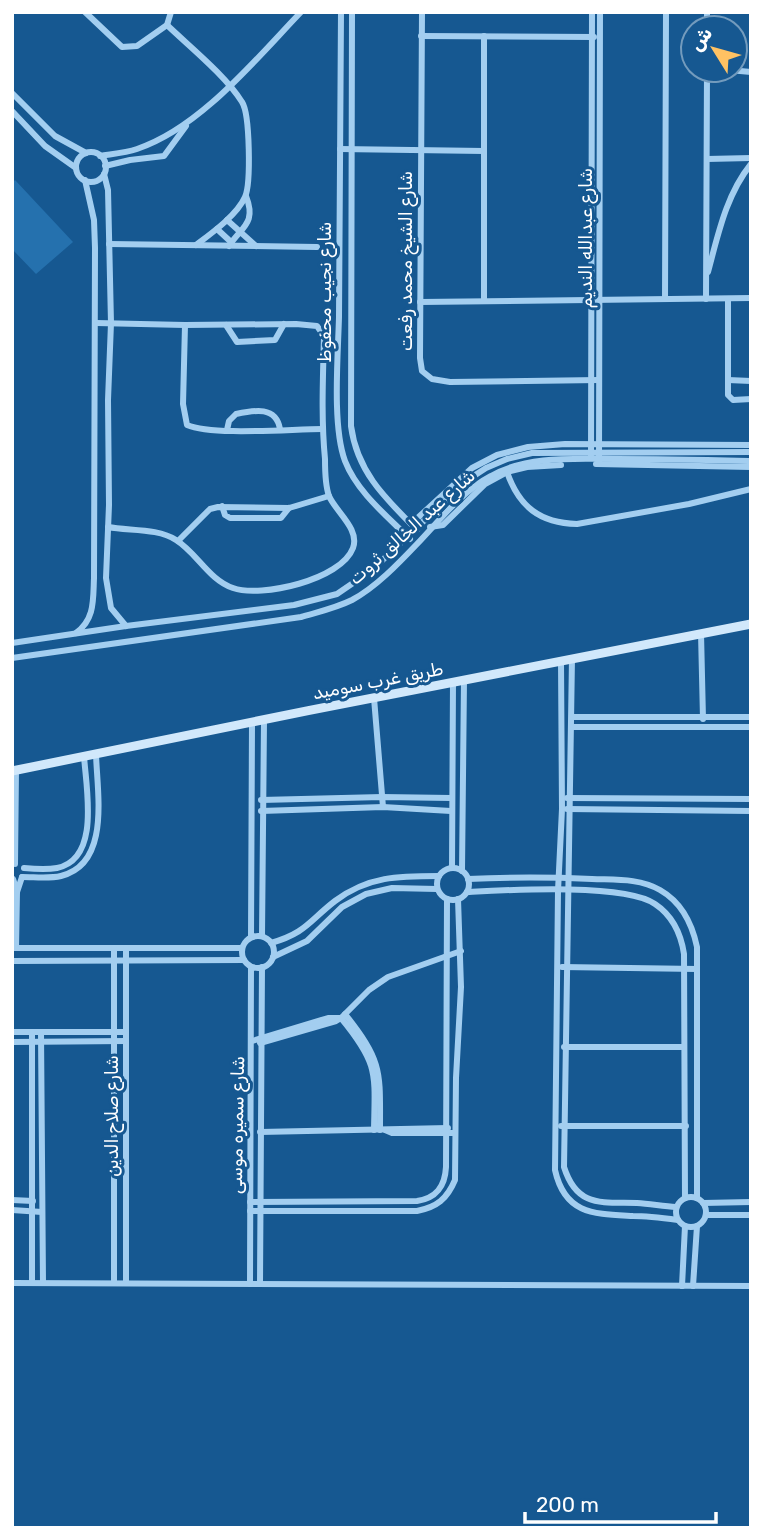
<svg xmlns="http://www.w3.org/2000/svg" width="763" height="1540" viewBox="0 0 763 1540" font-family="Rubik,'Noto Sans Arabic',sans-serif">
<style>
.green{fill:#2571ae}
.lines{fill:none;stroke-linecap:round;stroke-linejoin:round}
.street{stroke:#a3cef0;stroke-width:6}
.secondary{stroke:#d1e8fb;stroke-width:9}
.labels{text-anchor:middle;stroke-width:6;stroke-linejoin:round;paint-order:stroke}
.street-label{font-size:18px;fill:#fff;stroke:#165891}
</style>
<rect width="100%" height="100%" fill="#165891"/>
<polygon class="green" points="15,180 73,242 36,274 12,249 12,183"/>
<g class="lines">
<g class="street">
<polyline points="85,12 122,47 137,46 167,25 171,12"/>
<path d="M 341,12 C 340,114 339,216 339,317 C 338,356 332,426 345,461 C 357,492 387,516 410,539"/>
<path d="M 352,12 L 351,426 C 357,472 386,499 417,530"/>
<polyline points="422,12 420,358 422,371 432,379 450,382 599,380"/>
<polyline points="707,12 707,28"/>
<path d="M 167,25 C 190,47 226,76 242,102 C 250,114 251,184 245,197 C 237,215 212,233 196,245"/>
<polyline points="421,36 594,37"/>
<polyline points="729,70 751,72"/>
<polyline points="12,93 55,136 86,153"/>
<polyline points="12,111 45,146 76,168"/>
<polyline points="340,149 484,151"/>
<circle cx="91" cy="167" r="15"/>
<path d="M 100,156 C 112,154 125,153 137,149 C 200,128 255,60 301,12"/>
<polyline points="707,159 751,158"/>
<polyline points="105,166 130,160 164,156 186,126"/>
<polyline points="104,174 108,190 111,323 108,400 109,505 106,578 111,608 126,626"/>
<polyline points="227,220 256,246"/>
<polyline points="217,229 231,242"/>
<polyline points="109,244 317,247"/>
<path d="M 229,246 C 241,227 257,224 246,196"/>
<path d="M 708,272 C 718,235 726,195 751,164"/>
<polyline points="665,299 666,12"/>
<polyline points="706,299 707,70"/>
<polyline points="728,299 728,395 733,400 751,399"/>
<polyline points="484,300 484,36"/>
<polyline points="420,302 751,298"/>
<path d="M 96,323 L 185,325 L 296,324 L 317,326 L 324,336 C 323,377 321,418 325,459 C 325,471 325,485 329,496 C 336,512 360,529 353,548 C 341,580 261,598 233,588 C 209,580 197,553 176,540 C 158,528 129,531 108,527"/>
<path d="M 185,325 L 183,404 L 187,425 C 212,436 291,429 322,429"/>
<polyline points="226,325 237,342 275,340 284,324"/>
<polyline points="728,380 751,381"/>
<path d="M 227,430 L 229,421 L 236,414 C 255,410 276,406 280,429"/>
<polyline points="591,455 592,12"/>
<polyline points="596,464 751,467"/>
<polyline points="599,464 600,12"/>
<path d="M 507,472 C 519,507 540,523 577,524 L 689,504 L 751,489"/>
<polyline points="222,506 225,515 230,518 281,518 289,508"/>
<polyline points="411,524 472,468 497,455 528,447 565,444 751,445"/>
<polyline points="430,527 443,525 485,484 507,472 527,467 561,465"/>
<polyline points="178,541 210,509 218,507 289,508 329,496"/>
<path d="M 76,633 C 95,619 93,600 94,578 L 95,248 L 94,220 L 85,180"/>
<polyline points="701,633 703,719"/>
<polyline points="12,643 126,626 294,605 337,594 372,570 466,481 486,468 507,459 532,453 751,452"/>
<path d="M 12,658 L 301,617 C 318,612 336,608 352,600 C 376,587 398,564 417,544 C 440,520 461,492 491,476 C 528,455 575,459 617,459 C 662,459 706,460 751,461"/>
<path d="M 572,658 L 564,1167 C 577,1208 602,1202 637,1203 C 650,1204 663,1206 676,1207"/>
<path d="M 561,661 L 562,809 L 558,891 L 555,1170 C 565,1215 595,1214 633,1216 C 648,1216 663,1218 678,1220"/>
<polyline points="374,698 383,807"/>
<polyline points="572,717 751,717"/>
<polyline points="572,727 751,727"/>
<polyline points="567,798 751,799"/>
<polyline points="261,800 382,797 451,798"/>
<polyline points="567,809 751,811"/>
<polyline points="261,811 383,807 451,811"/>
<polyline points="15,864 16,770"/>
<path d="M 24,868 C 34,869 46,870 57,868 C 101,859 86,788 84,756"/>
<polyline points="452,868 453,682"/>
<circle cx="453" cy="884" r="16"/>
<polyline points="462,871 464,680"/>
<path d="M 22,877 C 35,877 49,879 61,876 C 111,864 97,792 96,754"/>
<polyline points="13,879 17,892"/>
<path d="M 468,879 C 509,877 550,877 592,879 C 615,880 639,878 660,890 C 681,902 692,923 697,947 L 697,1198"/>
<path d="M 467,892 C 507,890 625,883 655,904 C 673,916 681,934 684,954 L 685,1198"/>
<circle cx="258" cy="952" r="16"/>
<polyline points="262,936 264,721"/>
<polyline points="251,937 252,724"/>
<path d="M 271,943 C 306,933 309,921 335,901 C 368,876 399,876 439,876"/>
<polyline points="12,948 242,948"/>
<polyline points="16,948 17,892 22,877"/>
<polyline points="273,957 307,941 342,907 366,894 392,888 437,889"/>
<polyline points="12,961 244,960"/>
<polyline points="562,967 697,969"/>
<path d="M 345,1014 C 383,1062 380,1071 380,1130"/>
<polyline points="12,1032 126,1032"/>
<polyline points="32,1032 32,1283"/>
<polyline points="41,1032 43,1283"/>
<path d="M 252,1041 L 328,1018 L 341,1018 C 379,1064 375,1073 374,1130"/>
<polyline points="12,1042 126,1041"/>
<polyline points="260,1043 336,1021 341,1018 369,990 388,977 461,951"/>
<polyline points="564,1047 684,1047"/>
<polyline points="561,1126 686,1126"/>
<polyline points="385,1130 392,1133 455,1133"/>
<polyline points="260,1132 448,1128"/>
<circle cx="691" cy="1212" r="15"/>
<polyline points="12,1200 33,1201"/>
<path d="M 250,1202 L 417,1201 C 436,1198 445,1187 446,1167 L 447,899"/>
<polyline points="703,1203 751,1202"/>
<polyline points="12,1210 42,1212"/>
<path d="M 250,1211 L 417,1211 C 437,1207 447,1199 455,1180 L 456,1078 L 461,987 L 458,899"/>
<polyline points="706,1215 751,1215"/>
<polyline points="12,1283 751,1286"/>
<polyline points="114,1283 114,948"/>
<polyline points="126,1283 126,948"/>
<polyline points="250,1284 251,967"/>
<polyline points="260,1284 262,967"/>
<polyline points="682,1286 685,1226"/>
<polyline points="693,1286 697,1226"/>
</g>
<path class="secondary" d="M 12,771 C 258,720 504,671 751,624"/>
</g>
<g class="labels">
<g class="street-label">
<text transform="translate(586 238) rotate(-90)" y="6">شارع عبدالله النديم</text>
<text transform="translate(406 261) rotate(-90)" y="6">شارع الشيخ محمد رفعت</text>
<text transform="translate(325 292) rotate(-90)" y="6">شارع نجيب محفوظ</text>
<text transform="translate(412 527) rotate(-42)" y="6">شارع عبد الخالق ثروت</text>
<text transform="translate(378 681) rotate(-11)" y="6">طريق غرب سوميد</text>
<text transform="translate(112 1116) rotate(-90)" y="6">شارع صلاح الدين</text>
<text transform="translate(237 1125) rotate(-89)" y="6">شارع سميره موسى</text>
</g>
</g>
<rect width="763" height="1540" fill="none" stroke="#ffffff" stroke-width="28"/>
<g transform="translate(714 49) rotate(307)"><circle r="33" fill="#165891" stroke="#739bbd" stroke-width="2"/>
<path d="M0-5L12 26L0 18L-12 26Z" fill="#ffc263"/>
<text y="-10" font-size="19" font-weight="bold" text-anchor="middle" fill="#ffffff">ش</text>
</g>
<path d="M525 1512v10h191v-10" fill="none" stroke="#ffffff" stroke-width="3.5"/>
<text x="536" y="1512" font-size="21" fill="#ffffff" stroke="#165891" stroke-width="5" paint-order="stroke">200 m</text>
</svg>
